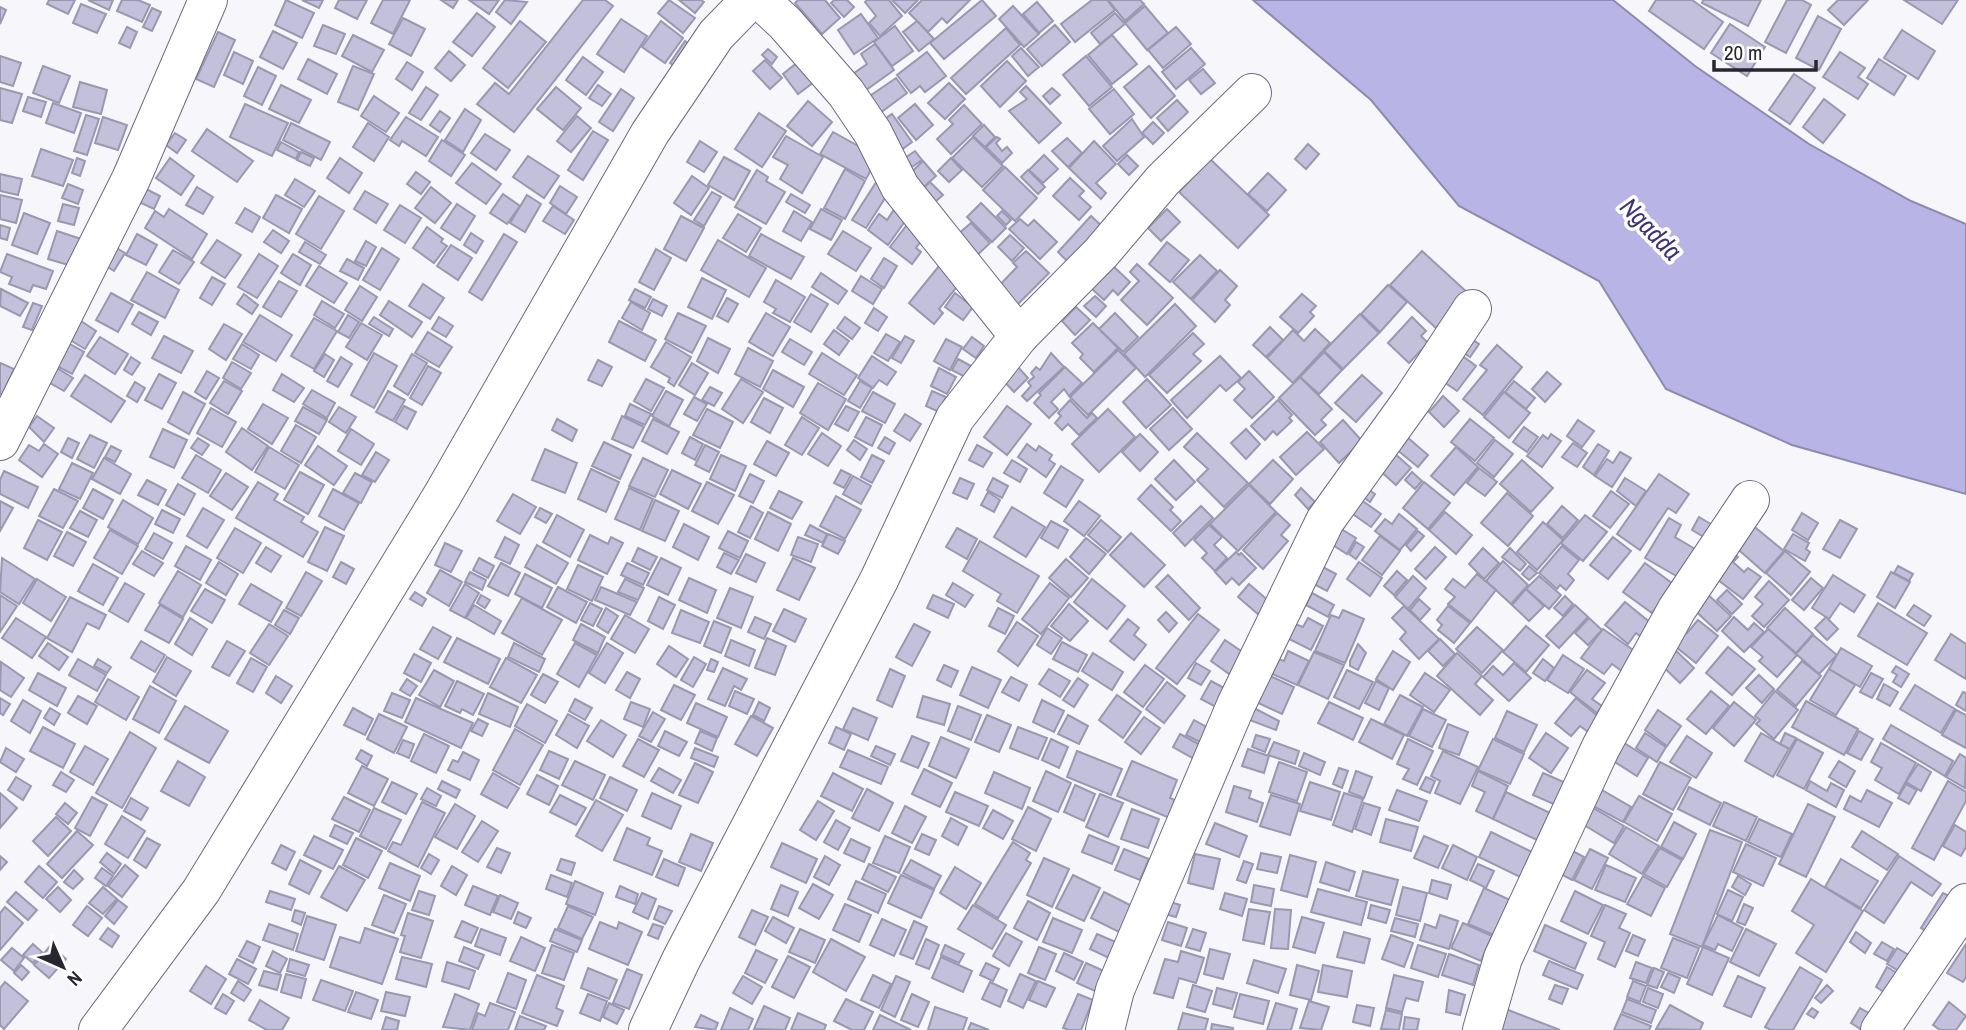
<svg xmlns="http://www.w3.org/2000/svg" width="1966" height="1030" viewBox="0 0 1966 1030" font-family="'Archivo Narrow',sans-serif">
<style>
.water{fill:#b8b4e5;stroke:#8d8aaf;stroke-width:2}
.building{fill:#c2c0da;stroke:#9a98b1;stroke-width:2}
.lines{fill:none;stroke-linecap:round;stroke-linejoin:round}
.minor-casing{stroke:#6d6b82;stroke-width:40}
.minor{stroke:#fff;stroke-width:38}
.labels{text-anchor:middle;stroke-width:7;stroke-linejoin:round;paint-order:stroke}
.water-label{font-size:26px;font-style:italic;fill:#3f3470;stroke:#fff}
</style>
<rect width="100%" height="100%" fill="#f6f6fb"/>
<polygon class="water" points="1253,0 1613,0 1695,66 1809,144 1911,201 1966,224 1966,494 1792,445 1666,389 1599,281 1459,206 1371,100"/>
<g class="building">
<polygon points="49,0 75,0 68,14 47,4"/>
<polygon points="88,0 113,0 109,10"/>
<polygon points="122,0 138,0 150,5 142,22 117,11"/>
<polygon points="286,0 314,13 302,38 275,25"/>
<polygon points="302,0 323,0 319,8"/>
<polygon points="339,0 367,0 357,19 335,8"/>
<polygon points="383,0 410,0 393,34 371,23"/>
<polygon points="441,0 458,0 453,8"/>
<polygon points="469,0 499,0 489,14"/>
<polygon points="505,0 527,2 511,24 496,12"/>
<polygon points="583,0 605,0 613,6 514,132 477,104 495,83 509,94"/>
<polygon points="669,0 695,18 683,33 658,13"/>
<polygon points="679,0 701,0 704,2 695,13"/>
<polygon points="798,0 825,0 840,18 822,34 795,3"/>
<polygon points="834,0 847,0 854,7 844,17 831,3"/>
<polygon points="867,0 889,0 902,16 880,36 869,23 876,16 865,2"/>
<polygon points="892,0 918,0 905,13"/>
<polygon points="922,0 970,0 947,23 942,18 928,32 909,13"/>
<polygon points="982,0 996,16 944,59 930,43"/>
<polygon points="1092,0 1107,0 1115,10 1075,42 1061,24"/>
<polygon points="1108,0 1140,0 1144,4 1125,21"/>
<polygon points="1656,0 1692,0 1723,22 1704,49 1649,11"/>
<polygon points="1703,0 1761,0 1748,26 1702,3"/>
<polygon points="1787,0 1802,0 1811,5 1786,53 1765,42"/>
<polygon points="1838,0 1868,0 1844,25 1828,10"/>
<polygon points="1904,0 1958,0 1942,24"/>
<polygon points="1037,2 1053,21 1039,33 1023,14"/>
<polygon points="81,4 106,14 97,33 73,23"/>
<polygon points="1013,6 1039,34 1024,47 999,19"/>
<polygon points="1145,6 1168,33 1147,50 1125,23"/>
<polygon points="0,7 6,10 0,24"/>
<polygon points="152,8 161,12 152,31 143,27"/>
<polygon points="477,13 495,27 472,56 453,42"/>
<polygon points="1115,13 1125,24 1100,44 1091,33"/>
<polygon points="861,14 878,38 854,54 838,30"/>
<polygon points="1818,16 1841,29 1819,70 1796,58"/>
<polygon points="403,18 425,29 411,56 389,44"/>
<polygon points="621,19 647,36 624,72 597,54"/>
<polygon points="520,21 546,42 508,88 483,68"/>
<polygon points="661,21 683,38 665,63 642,47"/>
<polygon points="917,21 934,39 919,51 903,32"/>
<polygon points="1730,24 1765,47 1747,76 1711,53"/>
<polygon points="323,25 345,34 336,54 314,46"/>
<polygon points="1055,25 1070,42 1042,66 1027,49"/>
<polygon points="895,26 913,51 892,66 874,42"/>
<polygon points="127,27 137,32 130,48 119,43"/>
<polygon points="1176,27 1191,44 1163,68 1148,50"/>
<polygon points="1006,28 1020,45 966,94 951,78"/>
<polygon points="1902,30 1935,51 1918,79 1884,58"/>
<polygon points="273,31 297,43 283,69 260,57"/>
<polygon points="218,32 235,40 214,87 196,79"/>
<polygon points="353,35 384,50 372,72 342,56"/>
<polygon points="1112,35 1137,64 1112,84 1088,55"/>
<polygon points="685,41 694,47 679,70 670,63"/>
<polygon points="875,44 894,70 859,95 847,78 867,64 861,54"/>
<polygon points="1021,48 1039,67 1028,76 1012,56"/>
<polygon points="1191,48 1205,64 1176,89 1162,72"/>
<polygon points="768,49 777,57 772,64 762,55"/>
<polygon points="449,51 465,65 451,81 435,68"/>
<polygon points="234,52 253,61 243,84 224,75"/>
<polygon points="927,52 946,76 925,92 920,86 911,93 897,75"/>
<polygon points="1840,52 1865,68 1858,77 1868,84 1858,99 1823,77"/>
<polygon points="0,56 21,63 13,86 0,82"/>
<polygon points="1086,56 1112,87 1089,106 1063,75"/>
<polygon points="583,57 603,72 586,95 566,80"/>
<polygon points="803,58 818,79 798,94 783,74"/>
<polygon points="308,59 337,74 327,94 298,79"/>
<polygon points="1879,59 1906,76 1894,95 1867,78"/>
<polygon points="765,60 782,78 770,89 753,71"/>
<polygon points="1007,61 1026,81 1000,107 981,86"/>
<polygon points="407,62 423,72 412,90 396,79"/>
<polygon points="43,66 70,76 59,103 33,93"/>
<polygon points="353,66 374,74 358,110 338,102"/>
<polygon points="1149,66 1175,96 1151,118 1124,87"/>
<polygon points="258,67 276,76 262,105 244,96"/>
<polygon points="1203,69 1215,83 1201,94 1189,80"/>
<polygon points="1794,74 1815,88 1790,124 1769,110"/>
<polygon points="896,78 907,93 876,116 864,100"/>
<polygon points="80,82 107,90 101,114 73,107"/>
<polygon points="949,83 965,99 945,119 928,103"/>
<polygon points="281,85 311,100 299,123 269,109"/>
<polygon points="598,85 611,94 602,106 589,98"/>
<polygon points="1026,86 1061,123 1039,143 1009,111 1027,99 1020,92"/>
<polygon points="426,87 438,95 421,120 409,113"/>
<polygon points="556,87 581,108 563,130 537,109"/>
<polygon points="0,88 22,94 12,123 0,120"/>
<polygon points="1052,88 1060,95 1050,104 1043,96"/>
<polygon points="621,89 634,98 613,131 599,122"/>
<polygon points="1114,89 1134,114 1110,134 1089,109"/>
<polygon points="374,96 399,113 386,132 361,116"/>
<polygon points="28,97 46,102 41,117 23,111"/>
<polygon points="1824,99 1845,115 1823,143 1803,127"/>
<polygon points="1177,100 1188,112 1168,131 1157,118"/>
<polygon points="808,101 832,122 812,146 787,126"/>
<polygon points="53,103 81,113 74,133 46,123"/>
<polygon points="245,104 288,123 272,156 230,137"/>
<polygon points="915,104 933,125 916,140 898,118"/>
<polygon points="964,105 982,124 951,154 937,139 953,124 949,120"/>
<polygon points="465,109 481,120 463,152 445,140"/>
<polygon points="440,111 450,118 440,132 430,125"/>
<polygon points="759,113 786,131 762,167 735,149"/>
<polygon points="892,114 912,142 897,153 876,125"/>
<polygon points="86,115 99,119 87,155 74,151"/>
<polygon points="577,116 591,128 571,152 557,141"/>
<polygon points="103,117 127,125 118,150 95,143"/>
<polygon points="406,117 438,137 426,156 402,141 399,146 390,140"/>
<polygon points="1132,119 1144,137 1117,161 1103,146"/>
<polygon points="1153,122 1164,133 1153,144 1142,133"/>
<polygon points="291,123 330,142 321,160 283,140"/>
<polygon points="368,123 389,137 374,161 353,147"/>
<polygon points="984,125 995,137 985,147 973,136"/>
<polygon points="207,129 253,161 237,182 192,151"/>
<polygon points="593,131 608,140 583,180 568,170"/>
<polygon points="833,132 878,157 866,179 820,154"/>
<polygon points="175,133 186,140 177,153 166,145"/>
<polygon points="485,134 510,150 496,170 471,153"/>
<polygon points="786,136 823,157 802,193 780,179 788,165 773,157"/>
<polygon points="973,137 1003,166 982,187 952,158"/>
<polygon points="997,137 1000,139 996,143 1002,151 1007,147 1012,153 1002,163 986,147"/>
<polygon points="1067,138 1082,153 1068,167 1052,151"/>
<polygon points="442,140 465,155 451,176 429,161"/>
<polygon points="700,141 717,152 704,172 687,162"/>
<polygon points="1094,141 1116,164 1096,183 1106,193 1101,199 1069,168"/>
<polygon points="281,142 299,152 296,159 277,150"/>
<polygon points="1308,144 1319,154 1306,169 1295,159"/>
<polygon points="41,149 73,160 63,186 32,176"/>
<polygon points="915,151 922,160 912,167 905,158"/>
<polygon points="301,152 314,158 310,166 297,160"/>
<polygon points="1044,155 1058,169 1043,183 1029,170"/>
<polygon points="1127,155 1138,166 1129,175 1118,164"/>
<polygon points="528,156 559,176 544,198 513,177"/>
<polygon points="724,157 750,171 734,200 708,185"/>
<polygon points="77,158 85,161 80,176 72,173"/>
<polygon points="170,158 194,176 181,195 156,178"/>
<polygon points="340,158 362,173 349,193 327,178"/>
<polygon points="951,158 962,170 949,182 938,171"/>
<polygon points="1210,159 1269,215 1238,248 1179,192"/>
<polygon points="923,161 936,176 916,194 903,180"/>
<polygon points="472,163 501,184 486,204 456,183"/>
<polygon points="1005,167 1037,198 1015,221 983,190"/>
<polygon points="845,169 865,181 845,219 824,208"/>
<polygon points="757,170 768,177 766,181 785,192 766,224 735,207"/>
<polygon points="1028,170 1045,187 1038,194 1021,177"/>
<polygon points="416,172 430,182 421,194 407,184"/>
<polygon points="1268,173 1286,190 1267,211 1248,194"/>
<polygon points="0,174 22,179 18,195 0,191"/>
<polygon points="692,176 709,188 691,215 674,203"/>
<polygon points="880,176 894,184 866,228 852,220"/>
<polygon points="1070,178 1084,191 1079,196 1091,207 1079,220 1053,196"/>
<polygon points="295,179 315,191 304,207 285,195"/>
<polygon points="930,182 943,195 928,208 916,195"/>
<polygon points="68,184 83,190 78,204 62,198"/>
<polygon points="560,186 577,197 566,214 550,203"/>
<polygon points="197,187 213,197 203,214 186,205"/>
<polygon points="431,187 451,203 435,223 415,208"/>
<polygon points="146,189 160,196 154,209 139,202"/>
<polygon points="365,191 388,204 376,223 354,209"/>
<polygon points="712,192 721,197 704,226 694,220"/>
<polygon points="503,194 520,206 507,224 490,213"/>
<polygon points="791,194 810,205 805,213 786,202"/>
<polygon points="0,195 22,200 16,223 0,219"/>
<polygon points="276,195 302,209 289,233 263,218"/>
<polygon points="527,195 541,204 525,232 510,223"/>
<polygon points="319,196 344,211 321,249 296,234"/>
<polygon points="981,203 1006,228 992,242 967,217"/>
<polygon points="63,204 79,208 74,225 58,221"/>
<polygon points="457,204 475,216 460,240 441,228"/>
<polygon points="400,205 421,218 405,243 384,230"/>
<polygon points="553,206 574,220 565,234 543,221"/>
<polygon points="245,208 260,217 252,232 236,223"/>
<polygon points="895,208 908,217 888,245 868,230 879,214 887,220"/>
<polygon points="169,209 207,234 192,259 145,228 155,211 164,217"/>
<polygon points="821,209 842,220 831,240 810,229"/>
<polygon points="1167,209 1180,222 1161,241 1148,228"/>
<polygon points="794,211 812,222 801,241 783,231"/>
<polygon points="1002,211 1011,220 1006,225 997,216"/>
<polygon points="24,213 50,223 37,254 12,245"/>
<polygon points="738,214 761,228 746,252 723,238"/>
<polygon points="681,216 704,228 686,261 664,249"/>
<polygon points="1091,216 1102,226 1068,262 1058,252"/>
<polygon points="912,218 929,230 916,248 921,252 912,264 890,247"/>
<polygon points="1020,219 1028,226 1034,220 1057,242 1040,259 1009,229"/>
<polygon points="971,223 990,243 968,264 957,235"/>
<polygon points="0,225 10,228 7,240 0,238"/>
<polygon points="427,227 443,239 441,242 447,246 434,263 413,248"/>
<polygon points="273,230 289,241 281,253 264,242"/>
<polygon points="57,231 81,239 72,266 48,259"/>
<polygon points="843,231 871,248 856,271 828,254"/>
<polygon points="471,233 483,241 476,253 464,245"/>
<polygon points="137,234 157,245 146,265 126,255"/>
<polygon points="504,234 517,242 482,300 469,292"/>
<polygon points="761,234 804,257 791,279 749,256"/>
<polygon points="1010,235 1024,248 1012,261 998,247"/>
<polygon points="217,240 241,255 225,278 201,263"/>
<polygon points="718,240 766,268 749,297 701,270"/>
<polygon points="366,241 376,247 366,266 355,261"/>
<polygon points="305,242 326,255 320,264 299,252"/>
<polygon points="1167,242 1189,260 1170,282 1149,264"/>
<polygon points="451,245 472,258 458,280 437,266"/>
<polygon points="115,247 125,253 114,271 104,265"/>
<polygon points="382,248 399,259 380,290 363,280"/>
<polygon points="656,249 671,258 654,290 639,282"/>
<polygon points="173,250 194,262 179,284 159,272"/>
<polygon points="1026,251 1049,273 1013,309 994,291 1017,267 1013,263"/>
<polygon points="1422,251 1469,294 1436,328 1390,285"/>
<polygon points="7,254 53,271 46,289 33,285 30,292 9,284 12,277 0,272"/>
<polygon points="259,254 278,266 257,298 238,287"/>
<polygon points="293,254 311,265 300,285 281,273"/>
<polygon points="1200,255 1217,271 1191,299 1173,282"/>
<polygon points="884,258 897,266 884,288 871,279"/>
<polygon points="347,259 364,268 358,280 340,271"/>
<polygon points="1111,264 1130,282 1118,295 1113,290 1104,300 1090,287"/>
<polygon points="1137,264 1173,298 1147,325 1121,300 1139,281 1130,272"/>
<polygon points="319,266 347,283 334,303 306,286"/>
<polygon points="939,266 960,283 939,309 943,313 934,324 909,303"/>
<polygon points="1220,270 1237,286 1225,300 1230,305 1215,322 1192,300"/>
<polygon points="147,272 179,290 165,318 131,300"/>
<polygon points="821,273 847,291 838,304 812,287"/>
<polygon points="861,276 882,289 873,304 852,291"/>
<polygon points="212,277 225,284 212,305 200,298"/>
<polygon points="702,278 726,290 712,319 688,307"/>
<polygon points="776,280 805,297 790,322 773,313 776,309 764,302"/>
<polygon points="279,281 297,291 281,317 263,307"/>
<polygon points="423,284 444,298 430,319 409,306"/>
<polygon points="1388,285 1407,302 1380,332 1361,314"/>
<polygon points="360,286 377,297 362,321 345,310"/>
<polygon points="1,289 28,303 20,316 0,306"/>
<polygon points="635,289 651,297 645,308 629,300"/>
<polygon points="111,293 133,305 118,332 96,320"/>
<polygon points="955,293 973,307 963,320 945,307"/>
<polygon points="244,294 258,305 252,314 237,304"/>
<polygon points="811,294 828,304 811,332 794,322"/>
<polygon points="1302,294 1316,306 1310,312 1314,316 1298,333 1280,317"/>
<polygon points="1095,296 1106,306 1096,317 1084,306"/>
<polygon points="727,298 738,304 728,322 717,316"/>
<polygon points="653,299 667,306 662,316 648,309"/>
<polygon points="322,301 344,314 335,328 314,315"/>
<polygon points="389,301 422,322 412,337 380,315"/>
<polygon points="631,302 650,313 642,330 622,318"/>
<polygon points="33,303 42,306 32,330 23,327"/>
<polygon points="1175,304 1196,326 1145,377 1124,354"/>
<polygon points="1076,307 1090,320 1075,335 1062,321"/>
<polygon points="874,308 887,317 878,331 865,323"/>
<polygon points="139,312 158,322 151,335 132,324"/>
<polygon points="678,313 706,326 692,353 665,339"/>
<polygon points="766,313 790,327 773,356 749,342"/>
<polygon points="1115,313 1138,337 1123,352 1099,329"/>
<polygon points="1360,314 1379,333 1343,369 1324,351"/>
<polygon points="260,315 292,335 276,361 243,342"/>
<polygon points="348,315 359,322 349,338 338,332"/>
<polygon points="374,317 393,329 389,336 369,324"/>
<polygon points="439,317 453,326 446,337 432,329"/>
<polygon points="845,317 860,328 852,339 837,328"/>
<polygon points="1412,317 1426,331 1421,336 1428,343 1409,363 1388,343"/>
<polygon points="314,318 337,331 314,369 291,356"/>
<polygon points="81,321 96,331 85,349 70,340"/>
<polygon points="619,321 656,340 645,361 609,342"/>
<polygon points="361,323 382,335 367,360 346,347"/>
<polygon points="1093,323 1118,348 1094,372 1080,358 1083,354 1072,343"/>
<polygon points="224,324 242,334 226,360 209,349"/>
<polygon points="1270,327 1283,340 1266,357 1253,345"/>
<polygon points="1315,329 1330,343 1293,383 1267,358 1293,330 1304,341"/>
<polygon points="834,330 849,341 839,355 824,344"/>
<polygon points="428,332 452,347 439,367 415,353"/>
<polygon points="1193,333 1204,344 1193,354 1201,361 1167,393 1149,375"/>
<polygon points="886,334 900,342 888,361 874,353"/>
<polygon points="164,336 193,351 181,373 152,358"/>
<polygon points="905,336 914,341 901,363 892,358"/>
<polygon points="100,337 128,354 115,374 87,356"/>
<polygon points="972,337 984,346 976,358 963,349"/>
<polygon points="708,338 730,349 718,373 697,361"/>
<polygon points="1470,338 1479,344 1470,357 1461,351"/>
<polygon points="790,339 812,352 804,365 782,352"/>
<polygon points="946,339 962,347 950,370 934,361"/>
<polygon points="666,342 691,357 674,386 668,382 670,378 651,367"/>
<polygon points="70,344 84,352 72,374 57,366"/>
<polygon points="242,344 259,355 251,369 233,359"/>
<polygon points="1497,345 1522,367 1483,415 1463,399 1487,370 1480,365"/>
<polygon points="748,348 773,361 760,387 735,374"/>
<polygon points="1118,350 1136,368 1088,415 1070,397"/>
<polygon points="1324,352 1342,370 1319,394 1300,377"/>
<polygon points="374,353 397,366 374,408 351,395"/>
<polygon points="822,353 857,375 844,395 809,374"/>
<polygon points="1051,353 1064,367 1027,401 1022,396 1031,386 1028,382 1034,377 1031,373 1036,367 1040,370"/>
<polygon points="325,354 334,360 324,377 314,371"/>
<polygon points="412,354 427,363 408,395 394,386"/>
<polygon points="1460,354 1476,366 1457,391 1441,380"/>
<polygon points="872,356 896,372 887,385 879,380 873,388 858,378"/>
<polygon points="1220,356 1241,378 1226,391 1220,385 1187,418 1171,400"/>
<polygon points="131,357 140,363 132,375 124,370"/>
<polygon points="341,357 352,364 338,387 327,381"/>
<polygon points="958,359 971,366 965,377 952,370"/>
<polygon points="598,360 612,367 602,386 588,380"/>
<polygon points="232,362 251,373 241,389 223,378"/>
<polygon points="0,363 14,369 2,395 0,394"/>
<polygon points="692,363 708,373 695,395 679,385"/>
<polygon points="1016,365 1028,378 1014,392 1002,379"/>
<polygon points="428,366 441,373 422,405 410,398"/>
<polygon points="1065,367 1082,383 1069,396 1064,389 1051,402 1058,409 1049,418 1034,403 1041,395 1039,393"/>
<polygon points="57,368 73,378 64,391 48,382"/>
<polygon points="939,368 956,377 947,394 931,386"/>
<polygon points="773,370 804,387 793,407 763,389"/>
<polygon points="207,371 219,378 206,399 195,392"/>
<polygon points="1249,371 1274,397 1252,418 1234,400 1245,389 1238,382"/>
<polygon points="1547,372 1561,384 1545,402 1532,389"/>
<polygon points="159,374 176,383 162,409 145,400"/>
<polygon points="282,374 304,388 294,402 273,390"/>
<polygon points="85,375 125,401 111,422 71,396"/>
<polygon points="1362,375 1382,393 1356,422 1335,403"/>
<polygon points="1300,377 1332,409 1321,420 1326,425 1315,435 1279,398"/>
<polygon points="646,379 664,388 651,411 634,401"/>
<polygon points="741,379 763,392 743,423 722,409"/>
<polygon points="1147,379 1171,405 1146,428 1123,402"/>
<polygon points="224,381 242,391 228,414 210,403"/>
<polygon points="860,381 872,388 860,408 848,401"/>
<polygon points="1514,381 1535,398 1526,409 1505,392"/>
<polygon points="135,382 145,388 137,402 127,396"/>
<polygon points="818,383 846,399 828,430 800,413"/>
<polygon points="710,387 722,393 714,406 702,400"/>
<polygon points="312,390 335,403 327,418 303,404"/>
<polygon points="388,391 405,400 393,421 376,412"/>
<polygon points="666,391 683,400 669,426 652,416"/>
<polygon points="932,391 946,397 939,412 926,406"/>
<polygon points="183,392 205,404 189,434 168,422"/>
<polygon points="873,392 895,404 885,423 862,411"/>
<polygon points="1504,392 1530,413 1509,438 1484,417"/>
<polygon points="1443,396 1459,411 1444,427 1429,412"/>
<polygon points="694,397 707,404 697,421 684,414"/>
<polygon points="764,398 783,408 770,433 751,422"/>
<polygon points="1070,400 1087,418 1092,413 1097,418 1079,435 1068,424 1062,430 1055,423 1061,416 1058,413"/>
<polygon points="1278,400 1292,415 1289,418 1292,421 1277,435 1273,431 1265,440 1251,426"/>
<polygon points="263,404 288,418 272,444 248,429"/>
<polygon points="630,404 651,414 645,425 625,416"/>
<polygon points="404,406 416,412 407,429 395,422"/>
<polygon points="846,406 859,412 848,431 835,424"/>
<polygon points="1007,406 1031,424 1007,455 984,437"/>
<polygon points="303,407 327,420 319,434 295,421"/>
<polygon points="339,407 356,417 346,433 329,422"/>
<polygon points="211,408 236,422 222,447 197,433"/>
<polygon points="1173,408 1192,429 1169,450 1150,429"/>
<polygon points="707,409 733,422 720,448 693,435"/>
<polygon points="1108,409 1135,437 1099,472 1072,444"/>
<polygon points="905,414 921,424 910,441 894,431"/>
<polygon points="37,416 54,428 44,442 29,427"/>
<polygon points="622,416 644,427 633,448 612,439"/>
<polygon points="802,417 819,428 802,455 785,445"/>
<polygon points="866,417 882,425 872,446 855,437"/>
<polygon points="557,419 577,430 572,441 552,430"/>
<polygon points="653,419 679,432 667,454 642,441"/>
<polygon points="1470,419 1494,438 1475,461 1451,442"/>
<polygon points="1343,420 1362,441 1339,463 1320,442"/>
<polygon points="1578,420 1594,431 1582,447 1567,436"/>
<polygon points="296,425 316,437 301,463 281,451"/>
<polygon points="1524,427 1538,437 1527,452 1513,442"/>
<polygon points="242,428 268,446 252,470 226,452"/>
<polygon points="163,429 187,440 174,468 150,457"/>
<polygon points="351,429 374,444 361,465 338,451"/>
<polygon points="1246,429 1260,444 1246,459 1231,443"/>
<polygon points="1307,432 1324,449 1296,475 1280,457"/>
<polygon points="822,433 841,446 828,466 808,454"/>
<polygon points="1197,433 1248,483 1224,507 1197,480 1208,469 1184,447"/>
<polygon points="1140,434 1158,452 1140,471 1122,452"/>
<polygon points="1551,434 1561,441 1542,467 1527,456 1543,435 1548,439"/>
<polygon points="90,435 107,443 94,468 77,459"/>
<polygon points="690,437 703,444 695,460 682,453"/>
<polygon points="885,437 895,443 889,454 878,448"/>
<polygon points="1407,437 1428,455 1418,467 1396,449"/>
<polygon points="68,438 79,443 72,458 61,452"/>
<polygon points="198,438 209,445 202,455 191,448"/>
<polygon points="854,440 867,449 860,460 847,450"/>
<polygon points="1495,440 1513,454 1494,477 1477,463"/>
<polygon points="767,441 789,453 776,476 754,464"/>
<polygon points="604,442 631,455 620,479 592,466"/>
<polygon points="1573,443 1587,453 1577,467 1562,457"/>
<polygon points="44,444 58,454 42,477 19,460 29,445 39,451"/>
<polygon points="1027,444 1036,451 1039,446 1052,455 1049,460 1055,464 1046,477 1018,457"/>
<polygon points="1598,444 1609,451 1594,475 1583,467"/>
<polygon points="705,445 719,452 709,472 695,465"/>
<polygon points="977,445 992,453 983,467 969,460"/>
<polygon points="111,446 121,451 115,462 105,457"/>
<polygon points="318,446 347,466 334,485 305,465"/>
<polygon points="269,447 299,465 285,489 255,472"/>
<polygon points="1456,447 1478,467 1454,495 1431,476"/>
<polygon points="545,449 577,463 565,493 532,480"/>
<polygon points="376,452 389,460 375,482 362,475"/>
<polygon points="1393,452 1411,468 1396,485 1378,469"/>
<polygon points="1620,452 1631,458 1612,487 1595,476 1607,459 1613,463"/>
<polygon points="196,455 221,470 208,493 182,478"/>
<polygon points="721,455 746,466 735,491 710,479"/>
<polygon points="872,455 884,461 872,483 861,477"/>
<polygon points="104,458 131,474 120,494 92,479"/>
<polygon points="643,458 668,470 655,497 629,486"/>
<polygon points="1012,460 1027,469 1020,482 1004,473"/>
<polygon points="1174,460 1195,482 1176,500 1155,479"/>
<polygon points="1273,460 1293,479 1270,504 1249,484"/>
<polygon points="1522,460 1553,488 1531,512 1500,484"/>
<polygon points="72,463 93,473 80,499 59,489"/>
<polygon points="1061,466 1083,480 1066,507 1044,493"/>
<polygon points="1479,468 1497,482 1485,496 1467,483"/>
<polygon points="591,469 619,482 606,512 578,499"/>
<polygon points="672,470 701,484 688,509 660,494"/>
<polygon points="841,470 851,475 844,488 834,483"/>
<polygon points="4,471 38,487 28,508 0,494 0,480"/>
<polygon points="300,472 324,485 308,514 284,500"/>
<polygon points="1412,472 1422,481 1415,489 1405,480"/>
<polygon points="226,473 248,487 232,510 210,496"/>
<polygon points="355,473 372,482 361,503 343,493"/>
<polygon points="750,474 764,481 753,503 739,496"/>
<polygon points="1659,474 1689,494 1676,513 1668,508 1640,550 1617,534"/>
<polygon points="853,476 871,486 861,504 843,494"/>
<polygon points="960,478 974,484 967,499 953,493"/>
<polygon points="993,478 1008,486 1002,498 987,490"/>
<polygon points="1625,478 1646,491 1636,506 1617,491"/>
<polygon points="147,480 166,490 158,505 138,495"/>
<polygon points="258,482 278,494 274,500 304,517 301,522 318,532 303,557 236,518"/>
<polygon points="707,482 734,495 718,524 692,511"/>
<polygon points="1424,482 1450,503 1428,529 1403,508"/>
<polygon points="178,484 195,494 184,515 166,505"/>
<polygon points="1151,485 1173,507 1170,510 1181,521 1171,531 1138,499"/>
<polygon points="1249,485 1276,512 1238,551 1210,524"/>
<polygon points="629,488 653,499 640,530 615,519"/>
<polygon points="1301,488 1315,502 1308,509 1295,495"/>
<polygon points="54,489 78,501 63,528 39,516"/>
<polygon points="93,489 113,500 103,519 83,508"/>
<polygon points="333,489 359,503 344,530 319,516"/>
<polygon points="1368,489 1375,494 1370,502 1362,496"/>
<polygon points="779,491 802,502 792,519 770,508"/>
<polygon points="1611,491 1629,504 1610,528 1593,516"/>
<polygon points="988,492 1000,500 994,512 981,505"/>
<polygon points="1507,493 1533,516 1508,546 1481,523"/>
<polygon points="513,494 536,507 520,534 497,521"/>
<polygon points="836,496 861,510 845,539 820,526"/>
<polygon points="1360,499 1381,514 1371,527 1350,512"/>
<polygon points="123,500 153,518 138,544 108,527"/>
<polygon points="655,500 679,511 665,541 642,531"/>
<polygon points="0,501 13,508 0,531"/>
<polygon points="1079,501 1100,516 1084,536 1064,521"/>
<polygon points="751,506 763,513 750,538 738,532"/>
<polygon points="1201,506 1213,518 1185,546 1173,533"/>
<polygon points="1562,506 1578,520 1563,538 1547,524"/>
<polygon points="1012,507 1045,527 1026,557 994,537"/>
<polygon points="203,508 224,520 207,548 187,536"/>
<polygon points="540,508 552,514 546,523 535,517"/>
<polygon points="162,510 180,519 173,533 155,524"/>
<polygon points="80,511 97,520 88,537 70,528"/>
<polygon points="768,512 791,524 778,551 755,539"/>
<polygon points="1445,512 1472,535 1456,554 1429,530"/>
<polygon points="1277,513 1290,525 1281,535 1288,541 1263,569 1243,550"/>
<polygon points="1802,513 1818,523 1808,540 1792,530"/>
<polygon points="1399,514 1417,529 1400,550 1375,531 1385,519 1392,524"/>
<polygon points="557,515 584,530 570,557 543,542"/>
<polygon points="1585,515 1607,532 1583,561 1561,543"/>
<polygon points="1699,517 1721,530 1714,543 1692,530"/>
<polygon points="1669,518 1681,525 1675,537 1695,549 1678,577 1645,558"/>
<polygon points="38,520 62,532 47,560 24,548"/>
<polygon points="1101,520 1121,537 1108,552 1088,535"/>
<polygon points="1840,520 1857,529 1840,558 1823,549"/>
<polygon points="1051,521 1068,530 1058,548 1041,538"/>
<polygon points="1543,522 1563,540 1537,570 1517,552"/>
<polygon points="684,524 709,537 698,560 673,547"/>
<polygon points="1751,524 1784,551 1765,573 1733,545"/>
<polygon points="810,525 827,534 823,543 805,535"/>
<polygon points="1209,525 1222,537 1214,545 1227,558 1215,571 1202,558 1207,553 1194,540"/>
<polygon points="325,527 344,536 327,571 308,562"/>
<polygon points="1338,527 1356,538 1347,554 1328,542"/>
<polygon points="235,528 261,543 243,573 217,558"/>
<polygon points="957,528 977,539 967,559 946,547"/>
<polygon points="110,530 138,546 122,574 94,558"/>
<polygon points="728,531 748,541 740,558 719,548"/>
<polygon points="1418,531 1424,536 1411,551 1406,545"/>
<polygon points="67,532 86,542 73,566 54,556"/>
<polygon points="154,533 172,543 163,559 145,549"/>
<polygon points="1131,533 1165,565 1144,587 1110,555"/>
<polygon points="828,534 845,541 838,554 822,546"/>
<polygon points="1793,534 1809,543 1806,549 1810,552 1805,561 1784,549"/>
<polygon points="590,535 608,544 611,537 623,543 607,574 578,560"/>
<polygon points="1380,536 1400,551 1382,575 1362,560"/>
<polygon points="505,537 519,545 510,564 495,557"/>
<polygon points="798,537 818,544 811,562 791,555"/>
<polygon points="1613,537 1631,551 1608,579 1590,565"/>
<polygon points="1086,538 1106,554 1089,574 1070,557"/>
<polygon points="980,541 1039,576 1017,613 997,601 1001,594 963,571"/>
<polygon points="1356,542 1364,547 1356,559 1349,554"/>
<polygon points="445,543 462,551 451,572 435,565"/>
<polygon points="537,545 568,563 556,584 525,567"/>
<polygon points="186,546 211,560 200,580 175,566"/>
<polygon points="1562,546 1579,560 1568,574 1574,580 1566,590 1560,585 1557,589 1539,573"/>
<polygon points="266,547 281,556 271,572 256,563"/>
<polygon points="1435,547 1446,557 1426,579 1415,569"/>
<polygon points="638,548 657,557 650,570 632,561"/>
<polygon points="1483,548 1499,563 1484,579 1469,564"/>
<polygon points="1510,548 1526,564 1520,571 1502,557"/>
<polygon points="1729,549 1738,557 1733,562 1744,572 1748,568 1761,577 1743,599 1709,573"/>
<polygon points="142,551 163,563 154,576 133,564"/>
<polygon points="1785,551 1810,572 1791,595 1766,573"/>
<polygon points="1236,552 1239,555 1241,553 1256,568 1239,585 1232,578 1226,584 1215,572"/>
<polygon points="724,553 739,560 731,574 717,567"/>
<polygon points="746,554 765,563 756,582 736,573"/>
<polygon points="2,558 35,579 19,604 0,592"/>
<polygon points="479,558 494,566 488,578 473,570"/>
<polygon points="661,558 681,568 668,595 647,585"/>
<polygon points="793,558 815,568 799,600 777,590"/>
<polygon points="1066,559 1088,578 1071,597 1049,578"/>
<polygon points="1503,561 1528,585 1511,604 1486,581"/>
<polygon points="219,562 238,574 226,595 206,583"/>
<polygon points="341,562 354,569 346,584 333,577"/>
<polygon points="1359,562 1382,578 1370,596 1347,579"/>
<polygon points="501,563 520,573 508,596 488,586"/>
<polygon points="627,563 649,573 643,585 621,575"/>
<polygon points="1645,563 1673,584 1652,613 1623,592"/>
<polygon points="93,564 118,578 103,605 78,591"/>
<polygon points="578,565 603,577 592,601 567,589"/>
<polygon points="1319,565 1336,574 1327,591 1310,582"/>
<polygon points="1529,566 1537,573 1529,580 1522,574"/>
<polygon points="1898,566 1913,574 1909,581 1894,573"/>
<polygon points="440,570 462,582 449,606 427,593"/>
<polygon points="178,571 201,585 183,617 159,603"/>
<polygon points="1397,571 1407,580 1394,595 1384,586"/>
<polygon points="306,572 322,581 301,616 286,608"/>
<polygon points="470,572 486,580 482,590 465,582"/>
<polygon points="1891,572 1910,582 1895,608 1877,597"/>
<polygon points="525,574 552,588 542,608 515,594"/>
<polygon points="1477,574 1496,590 1471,622 1448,604 1455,597 1445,589 1453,579 1465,588"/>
<polygon points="1168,575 1200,608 1189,620 1156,587"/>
<polygon points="1833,575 1865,595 1854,612 1840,603 1829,619 1812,608"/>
<polygon points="1413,576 1426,588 1408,609 1395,597"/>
<polygon points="1539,576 1561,595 1549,609 1526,589"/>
<polygon points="689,578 716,590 707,613 679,600"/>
<polygon points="1811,578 1823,588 1804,610 1792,600"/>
<polygon points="37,579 66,597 51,621 23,603"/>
<polygon points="625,579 644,588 638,600 618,592"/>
<polygon points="1092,579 1125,606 1107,629 1074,602"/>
<polygon points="1769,581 1789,600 1764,627 1752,616 1763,604 1755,597"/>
<polygon points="125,583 144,594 128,622 109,611"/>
<polygon points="953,583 973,595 965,607 946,595"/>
<polygon points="1050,583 1069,598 1041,634 1022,619"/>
<polygon points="251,584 282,602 271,622 239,604"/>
<polygon points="465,584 479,593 465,618 450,610"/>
<polygon points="1249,584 1270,602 1259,615 1238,597"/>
<polygon points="558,587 587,602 576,623 547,607"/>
<polygon points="601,587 637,602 630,615 595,600"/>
<polygon points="730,588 753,597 741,628 717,618"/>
<polygon points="205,589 225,600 212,623 191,611"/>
<polygon points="1526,589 1544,606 1529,621 1512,605"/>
<polygon points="1703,590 1731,616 1717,631 1689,605"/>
<polygon points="1727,590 1742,604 1732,614 1717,600"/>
<polygon points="415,592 426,599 422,606 410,599"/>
<polygon points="1312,593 1334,605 1328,617 1306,605"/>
<polygon points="0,595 17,606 0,632"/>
<polygon points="481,595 490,600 485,608 477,603"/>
<polygon points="933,595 954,604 948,618 927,608"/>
<polygon points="1565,596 1573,604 1563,616 1554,608"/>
<polygon points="70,597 106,615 99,629 87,623 72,652 47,638"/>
<polygon points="659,597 675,605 663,629 648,621"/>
<polygon points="522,598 562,620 542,655 502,633"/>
<polygon points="1419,599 1430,609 1420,620 1410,610"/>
<polygon points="1625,602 1652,624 1641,637 1636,633 1628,644 1605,625"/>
<polygon points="590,603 602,609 593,626 581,620"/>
<polygon points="1878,603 1927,633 1907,665 1858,636"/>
<polygon points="1069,604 1088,621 1070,641 1051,626"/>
<polygon points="160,605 183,619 169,643 145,630"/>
<polygon points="474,605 501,621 494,634 466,618"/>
<polygon points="1575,605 1588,617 1559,648 1546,636"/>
<polygon points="1914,605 1931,616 1924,626 1907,615"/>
<polygon points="1404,606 1439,639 1419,659 1400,639 1406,632 1392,618"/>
<polygon points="1448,606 1470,623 1454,643 1438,630 1442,625 1437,620"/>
<polygon points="606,608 618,616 608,633 597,626"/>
<polygon points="998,608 1014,616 1005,634 989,626"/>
<polygon points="1785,608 1813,634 1796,653 1767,628"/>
<polygon points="784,609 806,619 795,642 773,631"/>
<polygon points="284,610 299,618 290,634 275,625"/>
<polygon points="681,610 709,622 700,643 672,633"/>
<polygon points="1343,610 1364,619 1345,663 1315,651 1331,615 1339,618"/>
<polygon points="1166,612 1177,623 1169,632 1158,620"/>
<polygon points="1198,614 1219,630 1177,684 1156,668"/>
<polygon points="625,615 649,629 635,653 611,639"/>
<polygon points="755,617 771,624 764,639 748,632"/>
<polygon points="1734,617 1748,630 1754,623 1764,632 1744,652 1722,631"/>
<polygon points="1826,617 1838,629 1827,640 1815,628"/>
<polygon points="16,618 46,637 32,658 2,638"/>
<polygon points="190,618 207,629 192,655 175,644"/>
<polygon points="1308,618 1323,626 1311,650 1285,637 1292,623 1303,627"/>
<polygon points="1589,618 1602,630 1588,645 1575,633"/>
<polygon points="1128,619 1139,628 1134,635 1146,645 1134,660 1110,641"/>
<polygon points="1698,620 1718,636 1696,663 1665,638 1676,625 1687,633"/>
<polygon points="714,621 731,628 721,653 704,646"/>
<polygon points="1017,622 1038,636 1018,666 998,651"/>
<polygon points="269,624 288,636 269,665 250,653"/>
<polygon points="581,624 605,637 598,653 573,640"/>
<polygon points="914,624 930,632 912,666 896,657"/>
<polygon points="1526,626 1549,645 1526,672 1503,652"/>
<polygon points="433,627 451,637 438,659 420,649"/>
<polygon points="1477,627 1503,650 1482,673 1456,649"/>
<polygon points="1047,628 1062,638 1051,654 1037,645"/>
<polygon points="1603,629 1636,652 1622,671 1612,664 1604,674 1581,658"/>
<polygon points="1768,629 1797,655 1777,677 1759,661 1763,657 1751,647"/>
<polygon points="1951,634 1966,644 1966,679 1935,660"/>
<polygon points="1813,635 1837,655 1819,674 1796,654"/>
<polygon points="457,638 500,659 488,684 444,662"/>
<polygon points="767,638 786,646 775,675 755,668"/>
<polygon points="1440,639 1455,654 1443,666 1428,651"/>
<polygon points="731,640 755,650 749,666 725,656"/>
<polygon points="1225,640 1247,655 1232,676 1211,661"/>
<polygon points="141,641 165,655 155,672 131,658"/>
<polygon points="227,641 245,651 229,676 212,667"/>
<polygon points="1062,642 1087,655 1078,672 1053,659"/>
<polygon points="48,643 68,657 59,670 39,656"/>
<polygon points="514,643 545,659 539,672 508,657"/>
<polygon points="575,643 597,655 579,687 557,674"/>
<polygon points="607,643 623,653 605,683 589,673"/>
<polygon points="1358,644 1366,653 1358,670 1350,666 1350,661"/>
<polygon points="1669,644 1694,668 1680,683 1655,659"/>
<polygon points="669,646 688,659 676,677 657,664"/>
<polygon points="1728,647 1755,669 1732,695 1706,673"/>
<polygon points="1841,648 1872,666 1860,687 1829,669"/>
<polygon points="1288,651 1309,661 1297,685 1266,671 1273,657 1284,661"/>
<polygon points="1393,651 1410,662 1393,690 1376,679"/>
<polygon points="1314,652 1344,665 1328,699 1298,685"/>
<polygon points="1093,653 1123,672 1112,690 1082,671"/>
<polygon points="1457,653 1482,676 1475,684 1493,700 1480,715 1437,676"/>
<polygon points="414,654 431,663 421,682 404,673"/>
<polygon points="1563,655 1584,669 1568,693 1547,680"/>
<polygon points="167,657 191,671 176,696 153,682"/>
<polygon points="694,657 706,664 693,687 681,680"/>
<polygon points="251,658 267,667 253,692 237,683"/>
<polygon points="506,658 537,675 521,703 490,687"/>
<polygon points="78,659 106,675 97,691 69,675"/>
<polygon points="98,659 111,667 107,673 94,666"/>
<polygon points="711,659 718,662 714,672 707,670"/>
<polygon points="1543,659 1554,668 1545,681 1533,673"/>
<polygon points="1802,661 1821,676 1796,706 1777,690"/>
<polygon points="1,662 24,678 11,697 0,690"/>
<polygon points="1196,663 1210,671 1201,685 1188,678"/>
<polygon points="1514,663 1531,678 1509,701 1483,677 1493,666 1503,675"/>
<polygon points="944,665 958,671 951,687 937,680"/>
<polygon points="1145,665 1164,679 1143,707 1124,692"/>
<polygon points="1896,666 1909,674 1901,687 1893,682 1897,675 1892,672"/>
<polygon points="972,667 1001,680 988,708 960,695"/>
<polygon points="723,668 747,679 741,690 734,686 725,706 708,699"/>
<polygon points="890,669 905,676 892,707 877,700"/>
<polygon points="1049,669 1070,681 1060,697 1039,684"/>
<polygon points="1829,669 1855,685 1836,715 1810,700"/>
<polygon points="434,670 454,681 440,707 419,695"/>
<polygon points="1347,670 1373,682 1359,709 1334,697"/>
<polygon points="1587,670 1605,683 1592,699 1602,706 1597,713 1570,692"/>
<polygon points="627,672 640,679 630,698 616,690"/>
<polygon points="38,673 66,688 57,706 29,690"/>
<polygon points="1425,673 1450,690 1434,712 1410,695"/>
<polygon points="1871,673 1883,679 1872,698 1860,692"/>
<polygon points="543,674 558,682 545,703 531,695"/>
<polygon points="1268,675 1294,687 1282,714 1256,702"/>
<polygon points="1759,675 1774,689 1762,703 1746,688"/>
<polygon points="276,676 292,686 281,703 266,693"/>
<polygon points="1011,677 1027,685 1019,701 1002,692"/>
<polygon points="1078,678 1088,685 1074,707 1063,700"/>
<polygon points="108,679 139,697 126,720 95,702"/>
<polygon points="407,679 417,686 410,696 400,690"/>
<polygon points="457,681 484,694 473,715 462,709 460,713 445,706"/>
<polygon points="1211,681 1226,689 1216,707 1201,699"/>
<polygon points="1376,681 1389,688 1379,710 1365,703"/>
<polygon points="1167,682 1185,696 1164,723 1146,709"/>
<polygon points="1884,684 1898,692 1890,706 1877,699"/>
<polygon points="674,685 695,695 681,720 661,710"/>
<polygon points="1915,685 1955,709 1941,733 1900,709"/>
<polygon points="150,686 176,701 159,733 133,719"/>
<polygon points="735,691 754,699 747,714 729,706"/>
<polygon points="1711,691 1729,706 1706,734 1687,719"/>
<polygon points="1775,691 1798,710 1774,739 1756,724 1760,720 1755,716"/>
<polygon points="1963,692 1966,693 1966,711 1956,705"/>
<polygon points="392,693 410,700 402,718 384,711"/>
<polygon points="488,693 518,707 510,727 479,714"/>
<polygon points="1117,695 1141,712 1123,738 1099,720"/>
<polygon points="1400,695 1423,707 1407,736 1384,724"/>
<polygon points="78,696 97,706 87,724 68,713"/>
<polygon points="923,696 950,704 944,725 917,717"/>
<polygon points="0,698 10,704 3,715 0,713"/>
<polygon points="416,698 473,723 461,748 405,722"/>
<polygon points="1576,698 1600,718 1588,732 1580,726 1571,736 1555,723"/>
<polygon points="575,699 592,708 585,720 569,711"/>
<polygon points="23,700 41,711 30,733 11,721"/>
<polygon points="1042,700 1064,711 1054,732 1033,722"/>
<polygon points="1806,701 1858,729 1844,755 1792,727"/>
<polygon points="631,702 650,709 643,727 624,719"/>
<polygon points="759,702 770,708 764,721 753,715"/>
<polygon points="1329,702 1363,718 1353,740 1318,723"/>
<polygon points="1734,702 1756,720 1734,746 1713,728"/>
<polygon points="696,703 727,717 718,737 687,723"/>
<polygon points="527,704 557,721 545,743 515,726"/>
<polygon points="185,706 228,731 209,763 165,739"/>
<polygon points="958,706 981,715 971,740 948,731"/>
<polygon points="1252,707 1279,721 1276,730 1247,719"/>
<polygon points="50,708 60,714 54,725 44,718"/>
<polygon points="353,708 373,719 365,735 344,725"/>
<polygon points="853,708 877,718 868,740 843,729"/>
<polygon points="1423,709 1446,720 1432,747 1409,736"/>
<polygon points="1658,710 1681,726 1667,746 1645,730"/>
<polygon points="1956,710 1966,715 1966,748 1942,735"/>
<polygon points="1507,711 1537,725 1524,752 1495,738"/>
<polygon points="653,712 665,719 651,742 639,736"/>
<polygon points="379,714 407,727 394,753 367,739"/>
<polygon points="568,714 589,726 577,748 556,735"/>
<polygon points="987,715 1011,725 999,752 975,742"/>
<polygon points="1068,715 1088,726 1079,744 1058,734"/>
<polygon points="751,716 773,728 757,756 735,744"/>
<polygon points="1144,717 1160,728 1141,754 1125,742"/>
<polygon points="478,719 488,724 482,736 471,731"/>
<polygon points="1371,719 1404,735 1392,759 1359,742"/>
<polygon points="601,720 626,735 613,757 587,741"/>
<polygon points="1194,720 1212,730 1204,744 1186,735"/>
<polygon points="1448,724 1468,732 1459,755 1439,748"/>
<polygon points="1891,725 1953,761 1945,776 1883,739"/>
<polygon points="43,727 75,744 63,768 30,751"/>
<polygon points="836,727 851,734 844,750 829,743"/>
<polygon points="1018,727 1047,738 1038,759 1010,748"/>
<polygon points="515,729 543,745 520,785 493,770"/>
<polygon points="665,731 687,742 679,756 658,746"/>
<polygon points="700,731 717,738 712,751 695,743"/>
<polygon points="1859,731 1873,739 1861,760 1847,753"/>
<polygon points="130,732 156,748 122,808 96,793"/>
<polygon points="1546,733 1568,748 1551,773 1529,758"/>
<polygon points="1645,733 1666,747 1657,762 1636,748"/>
<polygon points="1761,733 1789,749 1773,777 1745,761"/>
<polygon points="1785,733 1796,738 1790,749 1780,744"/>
<polygon points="424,734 449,746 436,773 411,761"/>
<polygon points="1180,734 1204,747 1196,760 1173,747"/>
<polygon points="1256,735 1270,739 1265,752 1252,747"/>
<polygon points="912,736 929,743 918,768 901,761"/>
<polygon points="1687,736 1712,753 1696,778 1670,762"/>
<polygon points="941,737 969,749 956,778 929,766"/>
<polygon points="638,739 659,750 644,777 623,766"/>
<polygon points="1051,739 1068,747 1059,768 1042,760"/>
<polygon points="1408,739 1433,751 1417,785 1403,779 1409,769 1397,764"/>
<polygon points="1493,739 1524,754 1510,784 1478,770"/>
<polygon points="1797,739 1823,753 1804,789 1777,775"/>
<polygon points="403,740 414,744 409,758 397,753"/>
<polygon points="1621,741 1648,758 1637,776 1610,759"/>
<polygon points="1274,742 1299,751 1295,764 1268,755"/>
<polygon points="1881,743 1916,763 1899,794 1875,780 1882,768 1871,762"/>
<polygon points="85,746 108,759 93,785 70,772"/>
<polygon points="876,746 895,754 890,765 871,756"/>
<polygon points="6,748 24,759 16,772 0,762"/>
<polygon points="695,748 718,757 714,767 691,758"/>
<polygon points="1248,749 1269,756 1264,773 1242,766"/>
<polygon points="361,750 372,756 367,766 356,759"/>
<polygon points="848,750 888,767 881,784 840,767"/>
<polygon points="549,751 568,759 559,779 540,770"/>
<polygon points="1077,751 1122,769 1111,795 1067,777"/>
<polygon points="1443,751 1478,767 1460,804 1435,793 1440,781 1431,776"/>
<polygon points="463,752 479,760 470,780 448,770 453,760 458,762"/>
<polygon points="1304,753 1325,762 1320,775 1299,766"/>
<polygon points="1960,754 1966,758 1965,788 1946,777"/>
<polygon points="178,761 205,777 189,806 161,791"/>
<polygon points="575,761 605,775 593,800 562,785"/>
<polygon points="1132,761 1177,780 1170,798 1179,802 1172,819 1117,796"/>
<polygon points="1839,761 1855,771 1846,787 1829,777"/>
<polygon points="1279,762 1307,772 1297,801 1269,792"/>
<polygon points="1660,762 1691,778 1673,810 1643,794"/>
<polygon points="695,763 713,772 698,803 679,795"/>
<polygon points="1918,764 1931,772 1921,791 1906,782"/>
<polygon points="362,766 388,779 374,806 348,793"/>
<polygon points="659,768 681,780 673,793 651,781"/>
<polygon points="1339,768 1348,771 1342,788 1333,784"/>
<polygon points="924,769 952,783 940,807 912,794"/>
<polygon points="1046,771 1071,783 1058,812 1033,801"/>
<polygon points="1356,771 1372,777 1364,798 1349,792"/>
<polygon points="1478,771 1508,786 1493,819 1476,811 1485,792 1472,786"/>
<polygon points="61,772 74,780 66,792 53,785"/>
<polygon points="994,772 1030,788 1022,809 985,793"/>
<polygon points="493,773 519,788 507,808 481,794"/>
<polygon points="833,773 863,789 852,811 821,796"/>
<polygon points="1543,773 1566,783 1556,805 1533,795"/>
<polygon points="537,775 558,786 549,805 527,794"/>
<polygon points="16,777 31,786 23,800 8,790"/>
<polygon points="610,777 637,790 627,811 600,798"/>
<polygon points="1426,777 1435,781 1430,793 1420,789"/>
<polygon points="442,781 460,790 456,798 438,789"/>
<polygon points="1810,781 1827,791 1831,783 1844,790 1836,807 1806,790"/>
<polygon points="1948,781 1966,792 1966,801 1934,860 1912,848"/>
<polygon points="392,782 417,794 406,814 382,802"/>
<polygon points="1310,782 1340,792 1331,820 1300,811"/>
<polygon points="1906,784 1917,790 1909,804 1898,798"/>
<polygon points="1075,785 1095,794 1084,821 1064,812"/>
<polygon points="1234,786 1251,791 1249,798 1263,803 1257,822 1226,812"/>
<polygon points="1689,787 1721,803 1710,825 1678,809"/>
<polygon points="427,788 441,796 436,806 421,799"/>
<polygon points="867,789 893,803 879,831 852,818"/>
<polygon points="1397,790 1427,801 1419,821 1389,810"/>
<polygon points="1602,790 1631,807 1623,822 1593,806"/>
<polygon points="1867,790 1892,803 1879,827 1844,809 1850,796 1861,802"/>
<polygon points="955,792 988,806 979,826 946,812"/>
<polygon points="1506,792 1550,813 1537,840 1493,819"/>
<polygon points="0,793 17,808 0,828"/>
<polygon points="652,793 681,806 671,829 642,816"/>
<polygon points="1344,793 1363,799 1352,832 1333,825"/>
<polygon points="1100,794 1123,803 1108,837 1086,827"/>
<polygon points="560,795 586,808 576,825 550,812"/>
<polygon points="1271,795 1300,804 1290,835 1260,826"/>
<polygon points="1639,796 1672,814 1657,841 1624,822"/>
<polygon points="92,797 107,805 90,836 75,828"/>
<polygon points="344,797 370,810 359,832 332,819"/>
<polygon points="131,798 148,808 141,820 124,811"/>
<polygon points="596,800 623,815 602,851 576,836"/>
<polygon points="818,801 834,811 816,840 800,830"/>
<polygon points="422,802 445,813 418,867 388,851 393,842 401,845"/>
<polygon points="1724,802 1757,817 1746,841 1713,826"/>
<polygon points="65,803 77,813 68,824 56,814"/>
<polygon points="1364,803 1380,808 1371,835 1355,829"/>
<polygon points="455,804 475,816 457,849 435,837"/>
<polygon points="1808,804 1835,817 1806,877 1779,864"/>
<polygon points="1588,805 1624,826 1614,843 1579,822"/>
<polygon points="905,806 926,817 912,843 892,833"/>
<polygon points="1028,807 1051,819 1036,851 1012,839"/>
<polygon points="374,808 401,820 386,849 360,836"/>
<polygon points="1132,809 1159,819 1148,848 1121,839"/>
<polygon points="993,810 1013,821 1003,839 983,828"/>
<polygon points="122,816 145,831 128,858 105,844"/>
<polygon points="56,817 71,831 48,856 33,841"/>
<polygon points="951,818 967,827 958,845 942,836"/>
<polygon points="1386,819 1418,827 1411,851 1380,842"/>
<polygon points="1759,819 1792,834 1781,857 1748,842"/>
<polygon points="836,820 850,828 838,850 824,842"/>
<polygon points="482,821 498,831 478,862 462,852"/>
<polygon points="1674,822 1696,834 1683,859 1661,847"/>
<polygon points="1215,823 1247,836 1239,857 1206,844"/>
<polygon points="335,825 353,833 347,844 330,836"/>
<polygon points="1955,825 1966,832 1966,847 1961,856 1943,846"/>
<polygon points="1626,827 1659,846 1642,874 1609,854"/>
<polygon points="627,828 650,838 647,845 662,851 652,875 614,860"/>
<polygon points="1710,830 1742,842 1702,947 1670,934"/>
<polygon points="77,831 93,845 62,878 47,864"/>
<polygon points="1862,831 1898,854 1887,870 1852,847"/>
<polygon points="1491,832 1532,852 1520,877 1479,857"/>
<polygon points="691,834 713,843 701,871 679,862"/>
<polygon points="922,834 936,840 929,855 915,849"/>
<polygon points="1089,835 1119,847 1112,864 1082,852"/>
<polygon points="314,836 343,850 333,869 304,855"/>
<polygon points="885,836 910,847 899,873 873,863"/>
<polygon points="1424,836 1448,846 1438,868 1414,858"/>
<polygon points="147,838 160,845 146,868 134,860"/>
<polygon points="356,838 382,851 368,878 343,865"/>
<polygon points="851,839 870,848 864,862 844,853"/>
<polygon points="1013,842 1030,853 1026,860 1031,863 998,918 975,904"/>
<polygon points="782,843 817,859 806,883 771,867"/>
<polygon points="1746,844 1776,858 1763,886 1733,872"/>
<polygon points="281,845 295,852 286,870 272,863"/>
<polygon points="1453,845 1477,857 1467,880 1442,868"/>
<polygon points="1561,845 1584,857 1572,880 1549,868"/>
<polygon points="497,848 510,853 501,873 487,867"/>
<polygon points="1660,848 1682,860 1667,887 1644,874"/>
<polygon points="1124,849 1149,859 1140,880 1115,870"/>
<polygon points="1590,849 1608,858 1592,889 1574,880"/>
<polygon points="107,853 121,864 114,874 100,862"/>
<polygon points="1261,853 1281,857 1277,873 1257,869"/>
<polygon points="429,854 439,860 431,874 421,868"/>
<polygon points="1195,854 1220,859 1213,889 1188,883"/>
<polygon points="1290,855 1316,862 1307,897 1281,890"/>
<polygon points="0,856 7,862 0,870"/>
<polygon points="825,856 840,865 829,885 814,877"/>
<polygon points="1899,856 1941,884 1932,896 1911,882 1884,923 1864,910"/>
<polygon points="1044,858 1069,869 1052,907 1027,895"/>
<polygon points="561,859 575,863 571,875 557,870"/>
<polygon points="664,859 685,868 678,886 656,877"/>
<polygon points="1841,859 1878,881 1861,908 1825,887"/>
<polygon points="300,860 321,871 309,894 289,884"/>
<polygon points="911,860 941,876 934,889 903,873"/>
<polygon points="1244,861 1253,864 1246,883 1237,880"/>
<polygon points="1326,862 1355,872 1349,891 1320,882"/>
<polygon points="390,863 420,876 410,901 379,888"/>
<polygon points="869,864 896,877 888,892 862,879"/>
<polygon points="1478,864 1494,871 1486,888 1470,880"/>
<polygon points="125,865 138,876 122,897 108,886"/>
<polygon points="1606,865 1636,878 1625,902 1595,890"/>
<polygon points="39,866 57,882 43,898 25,882"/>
<polygon points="339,866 365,880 347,911 321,897"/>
<polygon points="452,866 467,875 456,895 441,886"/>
<polygon points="955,867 981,883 966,909 940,893"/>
<polygon points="102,868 113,876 106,886 95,878"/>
<polygon points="74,870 83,879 73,889 64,882"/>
<polygon points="1363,871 1398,880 1391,905 1356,896"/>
<polygon points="551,875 572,883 567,897 546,889"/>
<polygon points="901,875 934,890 921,918 888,903"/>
<polygon points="1073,875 1100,888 1084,921 1056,908"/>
<polygon points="1643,876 1665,888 1651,916 1627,904"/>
<polygon points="1738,876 1751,884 1745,895 1732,887"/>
<polygon points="1811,879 1863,911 1826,972 1796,953 1814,925 1792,911"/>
<polygon points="1432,880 1451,885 1447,899 1429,893"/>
<polygon points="575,881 603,893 595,915 566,904"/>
<polygon points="856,881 886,894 878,913 848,899"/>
<polygon points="813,884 833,895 819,919 799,908"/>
<polygon points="781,885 798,892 788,916 771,909"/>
<polygon points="1254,885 1274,889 1271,906 1251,902"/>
<polygon points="473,886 498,896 490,915 465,905"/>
<polygon points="620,886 638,894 635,904 616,897"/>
<polygon points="58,887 71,900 60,912 46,899"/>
<polygon points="103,887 117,899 103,914 89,903"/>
<polygon points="1403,887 1427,893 1420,921 1396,915"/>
<polygon points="1484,888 1510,900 1494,935 1468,924"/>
<polygon points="1318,889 1367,902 1361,925 1311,912"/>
<polygon points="1728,890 1743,897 1732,921 1717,914"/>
<polygon points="1952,890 1964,898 1937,939 1921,928 1943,893 1949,896"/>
<polygon points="270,891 295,899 291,910 266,902"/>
<polygon points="419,891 435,896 429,915 412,910"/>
<polygon points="1575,891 1603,905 1588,934 1561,921"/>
<polygon points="16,892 37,910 28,920 7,902"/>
<polygon points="1104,892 1132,906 1119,932 1091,918"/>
<polygon points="642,893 656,899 648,919 633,912"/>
<polygon points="1225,893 1247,899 1242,916 1220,909"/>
<polygon points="384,895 406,904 394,933 372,925"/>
<polygon points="500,895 518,903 511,919 493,912"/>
<polygon points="118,900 127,907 114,924 105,916"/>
<polygon points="1164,900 1180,905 1176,917 1161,913"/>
<polygon points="1028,901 1050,913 1037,940 1014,928"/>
<polygon points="845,904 871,915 859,942 833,930"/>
<polygon points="1744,904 1753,908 1745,925 1737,922"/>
<polygon points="973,905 1006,925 992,949 958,929"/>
<polygon points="1371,905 1390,910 1386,923 1368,918"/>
<polygon points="1605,905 1626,914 1619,928 1630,933 1615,967 1598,959 1605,942 1591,936"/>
<polygon points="87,906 102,918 88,936 73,925"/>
<polygon points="568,906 593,917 582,939 558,928"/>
<polygon points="659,906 672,911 665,924 654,919"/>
<polygon points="5,907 23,923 0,950 0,913"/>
<polygon points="1249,909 1270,912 1264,944 1243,940"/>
<polygon points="1275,909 1291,910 1288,949 1271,948"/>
<polygon points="295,910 305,913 301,925 292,921"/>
<polygon points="752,910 768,917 755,945 739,937"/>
<polygon points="518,912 531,918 526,928 514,923"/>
<polygon points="408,913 433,921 421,958 400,952 405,936 401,935"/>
<polygon points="1440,915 1458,921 1449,949 1420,940 1425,924 1436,928"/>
<polygon points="1718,915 1743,928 1732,951 1718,944 1715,950 1703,945"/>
<polygon points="307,916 336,925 324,960 296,951"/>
<polygon points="773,917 794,928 786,943 765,931"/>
<polygon points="1302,917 1324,923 1315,953 1293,947"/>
<polygon points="1053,918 1082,930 1072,953 1043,942"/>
<polygon points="1395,918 1418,924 1415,937 1391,931"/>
<polygon points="882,919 906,930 894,956 870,945"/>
<polygon points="462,921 478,928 471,943 455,937"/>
<polygon points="914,921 927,927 913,959 900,954"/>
<polygon points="600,922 617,929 619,922 642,932 628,965 589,949"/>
<polygon points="1168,922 1187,928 1181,946 1162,940"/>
<polygon points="1463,923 1492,936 1481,961 1451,948"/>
<polygon points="269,924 298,934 293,950 263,940"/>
<polygon points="653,924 663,927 658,939 648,935"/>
<polygon points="1545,925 1586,943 1575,969 1534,951"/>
<polygon points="108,928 119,936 112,947 100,939"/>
<polygon points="365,928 398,939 382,984 330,967 340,937 360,943"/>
<polygon points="481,929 506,938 500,955 475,946"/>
<polygon points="555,929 582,940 577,952 550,941"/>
<polygon points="800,929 825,940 815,963 789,952"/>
<polygon points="1193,929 1206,933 1200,951 1186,947"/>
<polygon points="1746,929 1776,944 1759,976 1730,962"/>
<polygon points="1344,932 1370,939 1364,963 1337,957"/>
<polygon points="1856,932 1871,943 1865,953 1850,942"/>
<polygon points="1006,933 1022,942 1009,966 993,956"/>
<polygon points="1097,934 1118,943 1111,959 1090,949"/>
<polygon points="1391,935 1413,943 1404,967 1382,959"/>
<polygon points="1633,935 1645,940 1638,956 1626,951"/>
<polygon points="521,937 545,948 535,971 510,961"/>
<polygon points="1673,938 1699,948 1687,978 1661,968"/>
<polygon points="831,939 865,957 846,991 813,972"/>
<polygon points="926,939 939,945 929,969 916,964"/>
<polygon points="247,941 260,947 253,963 239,956"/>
<polygon points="1882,942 1894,949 1887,961 1874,954"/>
<polygon points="33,944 42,952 33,963 23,955"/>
<polygon points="1966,944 1966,977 1963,982 1947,973"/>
<polygon points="51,945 66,959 49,978 34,965"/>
<polygon points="552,945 574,953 564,980 542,973"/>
<polygon points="945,945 964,954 959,963 941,955"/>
<polygon points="1418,945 1446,954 1438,977 1411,968"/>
<polygon points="464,947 484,955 478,969 459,961"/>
<polygon points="1039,947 1056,954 1045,980 1028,973"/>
<polygon points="1703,947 1729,958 1712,995 1687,984"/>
<polygon points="12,948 24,958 14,971 1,960"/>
<polygon points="1897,948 1919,961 1909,977 1887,964"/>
<polygon points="1210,949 1230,954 1223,979 1204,974"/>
<polygon points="756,950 777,960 765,983 745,973"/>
<polygon points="273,951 287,959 280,973 266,966"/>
<polygon points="1181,951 1204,958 1196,983 1179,978 1173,998 1154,993 1165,959 1178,962"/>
<polygon points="1064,953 1083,962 1074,980 1056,971"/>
<polygon points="1449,954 1479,965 1473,985 1442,975"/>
<polygon points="788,956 810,967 794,998 772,987"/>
<polygon points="402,957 432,964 426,987 396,979"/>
<polygon points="941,957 972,971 963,992 932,978"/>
<polygon points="237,959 256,969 248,984 229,974"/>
<polygon points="290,959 309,965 305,976 287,971"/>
<polygon points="1254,960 1286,969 1278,993 1247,983"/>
<polygon points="1549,961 1583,975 1577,989 1543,975"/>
<polygon points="447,962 475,971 469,989 442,981"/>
<polygon points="1636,962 1652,968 1646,983 1630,978"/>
<polygon points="986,963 999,969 993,981 980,975"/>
<polygon points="1086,963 1104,971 1095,991 1077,983"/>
<polygon points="21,965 29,972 22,980 14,973"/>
<polygon points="1297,965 1319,971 1311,1000 1290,995"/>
<polygon points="1323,965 1352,971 1347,997 1318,992"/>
<polygon points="206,966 226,979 211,1004 190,991"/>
<polygon points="1800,967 1822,980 1793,1030 1771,1030 1765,1027"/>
<polygon points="1887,967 1904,977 1892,997 1876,987"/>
<polygon points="588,968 617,980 609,999 581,988"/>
<polygon points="1654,968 1664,972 1657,988 1647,985"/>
<polygon points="627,969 642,975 629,1009 613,1003"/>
<polygon points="264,971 281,975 277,990 259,985"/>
<polygon points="508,973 526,980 516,1009 497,1002"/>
<polygon points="1668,973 1680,978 1674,993 1661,987"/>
<polygon points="286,974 306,979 301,998 281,992"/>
<polygon points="1020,974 1036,981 1023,1008 1008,1001"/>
<polygon points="537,975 564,986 556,1008 563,1011 557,1026 522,1013"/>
<polygon points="873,975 891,984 879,1008 861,1000"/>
<polygon points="1394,975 1423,982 1418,1001 1406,998 1402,1012 1386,1008"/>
<polygon points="743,976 762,987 752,1004 733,993"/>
<polygon points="896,976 910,982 895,1017 881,1010"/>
<polygon points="1738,976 1765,988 1751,1017 1724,1006"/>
<polygon points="321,980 353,991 345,1011 313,1000"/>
<polygon points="238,981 251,990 244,1001 231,993"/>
<polygon points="1038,981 1055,988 1046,1007 1029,1000"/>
<polygon points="1633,981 1646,986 1640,1002 1627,997"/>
<polygon points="5,982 28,1001 4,1029 0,1025 0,988"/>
<polygon points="990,982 1007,990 1000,1007 982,999"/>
<polygon points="1193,985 1212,991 1205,1012 1187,1007"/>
<polygon points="1555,985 1568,989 1562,1004 1549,999"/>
<polygon points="1827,985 1833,991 1821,1003 1815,998"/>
<polygon points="1217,988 1237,993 1232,1009 1213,1004"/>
<polygon points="1648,988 1663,994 1658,1008 1643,1002"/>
<polygon points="1449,990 1465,995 1460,1015 1446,1012"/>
<polygon points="356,992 378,1000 371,1019 348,1012"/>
<polygon points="386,992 410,997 405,1016 381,1011"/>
<polygon points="223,994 234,1001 226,1014 215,1008"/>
<polygon points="455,994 479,1004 470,1030 443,1027"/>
<polygon points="588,994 607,1001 600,1021 580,1013"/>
<polygon points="912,994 929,1002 918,1027 901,1020"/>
<polygon points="1078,994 1093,1000 1081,1030 1069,1030 1063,1028"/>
<polygon points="1240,994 1269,1001 1263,1024 1234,1017"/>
<polygon points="846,999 873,1012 864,1030 852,1030 834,1021"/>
<polygon points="1627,999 1656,1010 1651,1023 1622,1012"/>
<polygon points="260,1000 289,1018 282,1030 267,1030 249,1020"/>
<polygon points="1309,1001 1329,1007 1321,1030 1300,1028"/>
<polygon points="1949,1002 1966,1016 1956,1030 1940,1030 1933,1025"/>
<polygon points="490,1003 515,1012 508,1030 472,1030 478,1013 485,1016"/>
<polygon points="609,1003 624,1010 617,1024 603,1017"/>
<polygon points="1276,1003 1297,1009 1291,1030 1267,1030"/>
<polygon points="1357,1005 1374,1008 1370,1026 1353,1022"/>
<polygon points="1670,1005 1703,1023 1700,1030 1656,1029"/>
<polygon points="764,1006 790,1018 785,1030 754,1029"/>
<polygon points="935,1007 967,1018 963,1030 928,1030"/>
<polygon points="730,1008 753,1019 748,1030 721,1030"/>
<polygon points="1503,1008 1560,1030 1494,1030"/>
<polygon points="1812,1008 1818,1012 1814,1018 1807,1014"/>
<polygon points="1860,1008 1877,1018 1862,1030 1851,1023"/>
<polygon points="1386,1010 1402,1014 1399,1030 1381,1029"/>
<polygon points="798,1013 826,1025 824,1030 791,1030"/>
<polygon points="1183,1013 1208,1019 1205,1030 1178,1030"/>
<polygon points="1621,1014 1651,1026 1649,1030 1614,1030"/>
<polygon points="701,1015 718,1023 715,1030 695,1027"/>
<polygon points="880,1015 911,1030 873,1030"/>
<polygon points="520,1016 546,1026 544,1030 515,1030"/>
<polygon points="386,1017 399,1021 397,1030 382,1030"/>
<polygon points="1405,1017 1419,1019 1417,1030 1403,1030"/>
<polygon points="971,1023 989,1030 968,1030"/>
<polygon points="1212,1024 1233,1028 1233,1030 1211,1030"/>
</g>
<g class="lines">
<g class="minor-casing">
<g id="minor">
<polyline points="760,0 785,23 846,93 873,133 900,187 1019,336"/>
<polyline points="0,441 131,179 208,0"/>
<polyline points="98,1030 201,891 442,496 650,133 716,35 750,0"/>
<polyline points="648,1030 681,960 879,580 955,418 1019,336 1101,253 1163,180 1252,93"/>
<polyline points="1105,1030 1115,990 1236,705 1325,521 1412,400 1472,309"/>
<polyline points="1482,1030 1503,958 1601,747 1677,609 1750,500"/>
<polyline points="1880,1030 1966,903"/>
</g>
</g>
<use href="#minor" class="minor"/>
</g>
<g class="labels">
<g class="water-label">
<text transform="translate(1651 229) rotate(46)" y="9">Ngadda</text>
</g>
</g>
<g transform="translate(63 967) rotate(135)" stroke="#ffffff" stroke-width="5" paint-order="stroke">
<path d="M0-5L12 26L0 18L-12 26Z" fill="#282731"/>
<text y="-10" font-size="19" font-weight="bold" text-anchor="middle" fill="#282731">N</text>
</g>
<path d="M1714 60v10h102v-10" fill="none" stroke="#282731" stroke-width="3.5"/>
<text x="1724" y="60" font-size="21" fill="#282731" stroke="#ffffff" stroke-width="5" paint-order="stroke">20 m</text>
</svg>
